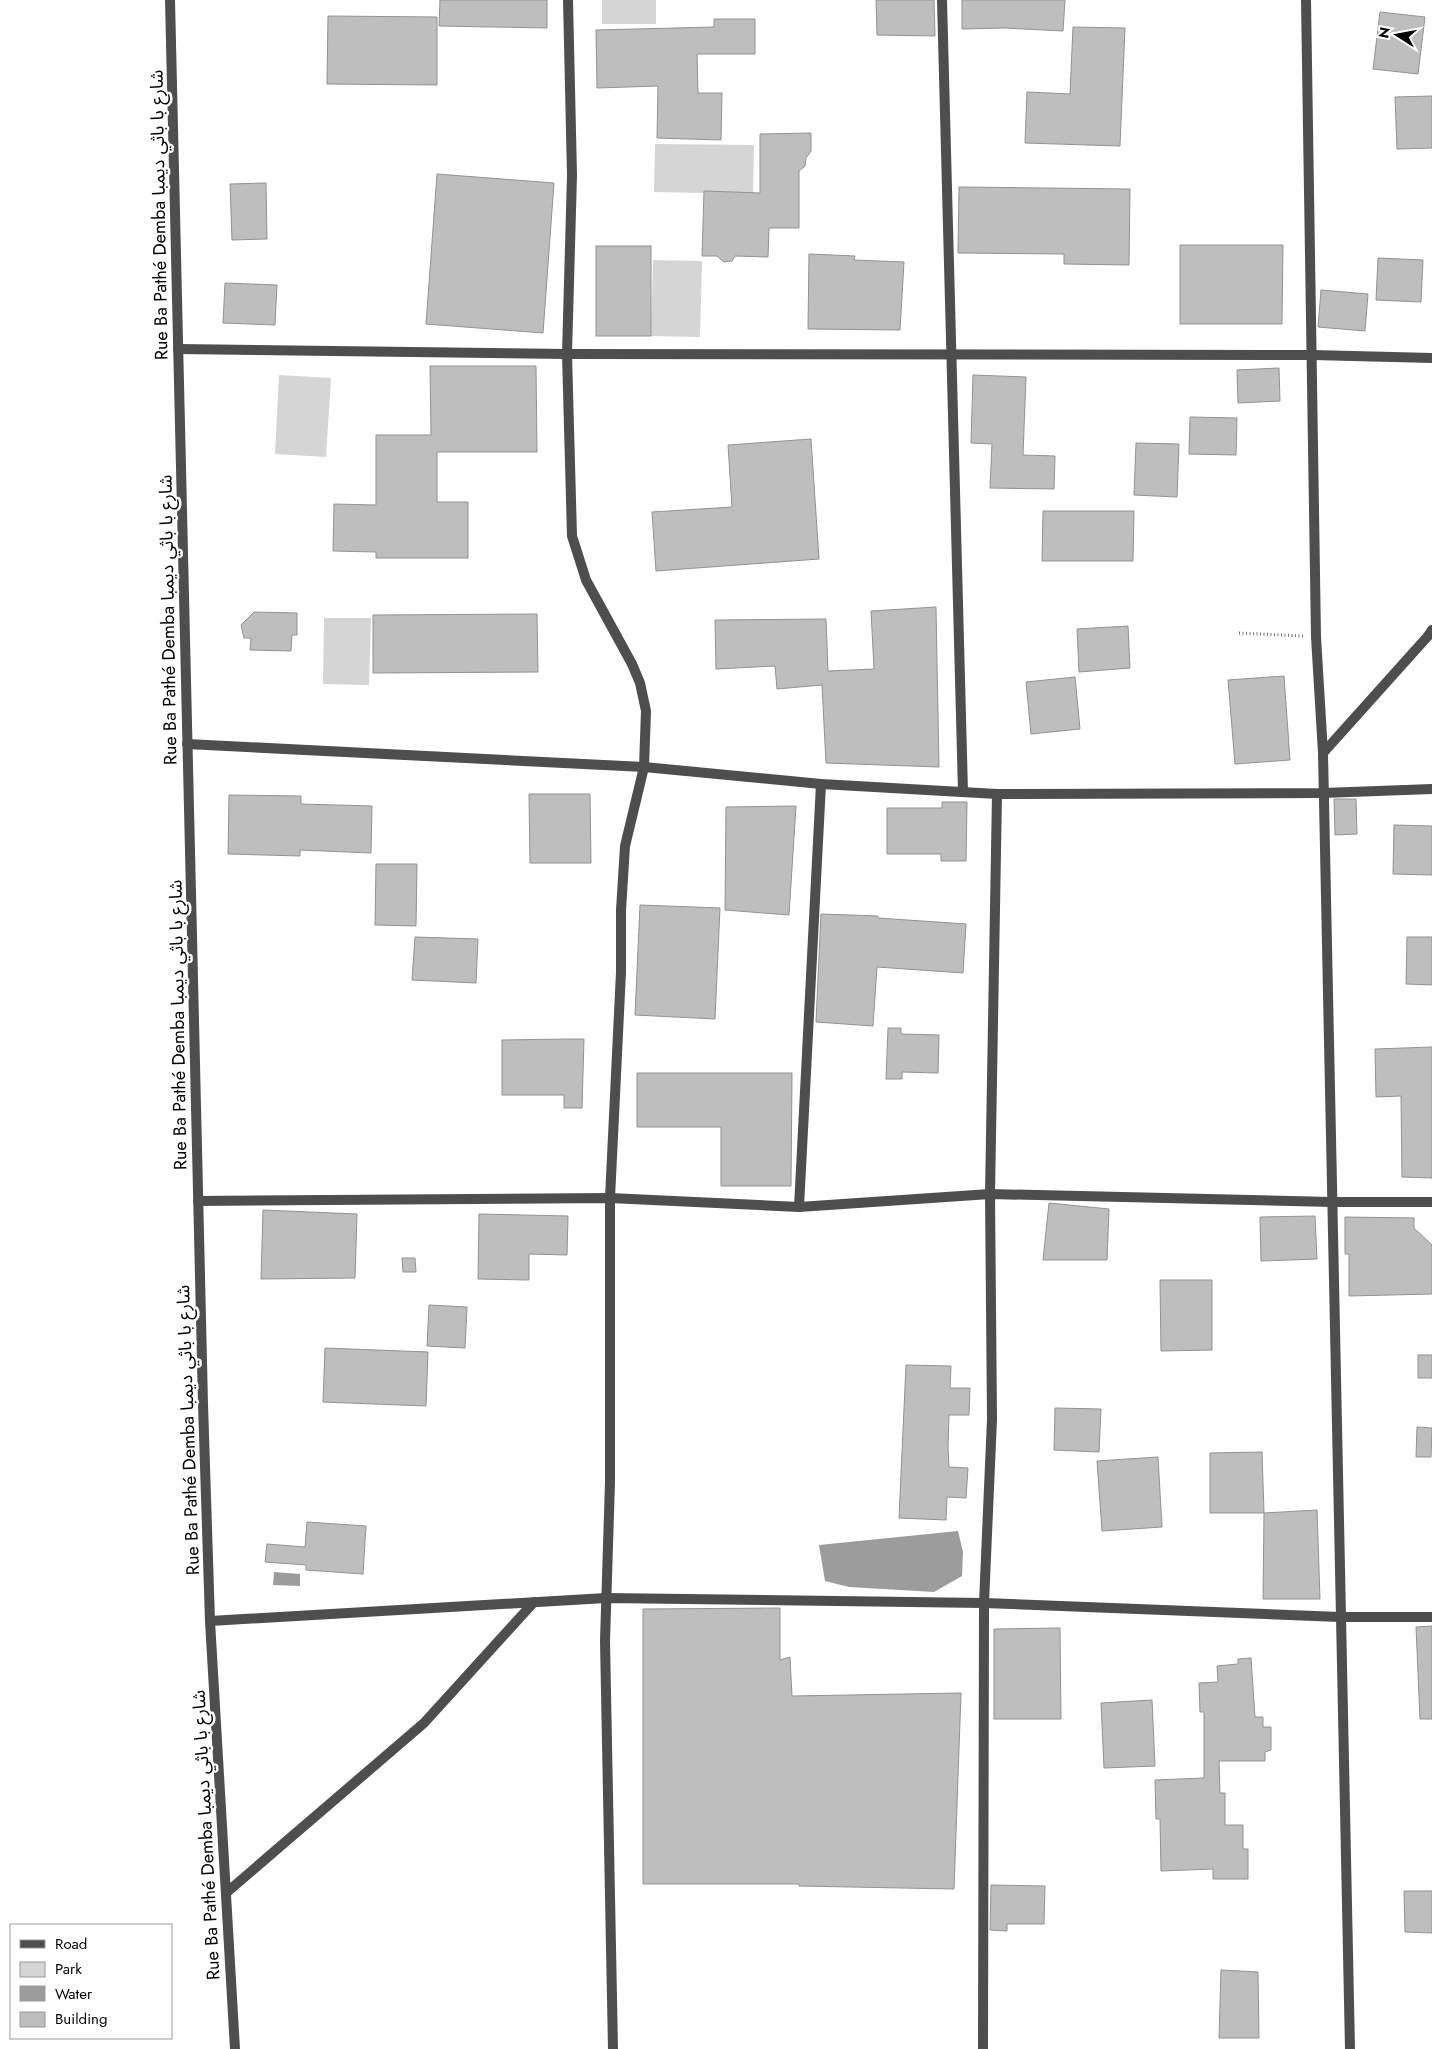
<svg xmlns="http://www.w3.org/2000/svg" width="1432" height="2049" viewBox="0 0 1432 2049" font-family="Jost,'Noto Sans Arabic',sans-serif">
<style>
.green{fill:#d5d5d5}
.water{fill:#9c9c9c}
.building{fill:#bebebe;stroke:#929292}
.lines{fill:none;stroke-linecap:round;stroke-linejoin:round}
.path{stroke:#707070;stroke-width:3;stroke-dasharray:1 2.5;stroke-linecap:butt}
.minor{stroke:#4e4e4e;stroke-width:10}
.tertiary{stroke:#4e4e4e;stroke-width:10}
.labels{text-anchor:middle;stroke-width:5;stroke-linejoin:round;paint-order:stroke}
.street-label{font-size:18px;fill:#000;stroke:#fff}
</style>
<rect width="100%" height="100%" fill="#fff"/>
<g class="green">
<rect x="602" y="0" width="54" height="24"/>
<polygon points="655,144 754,145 753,194 654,192"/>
<polygon points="653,260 702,261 700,337 651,336"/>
<polygon points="279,375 331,378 326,457 275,454"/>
<polygon points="324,618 371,618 369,685 323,684"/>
</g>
<g class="water">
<polygon points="958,1531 963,1552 962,1576 934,1592 849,1587 825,1581 819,1545"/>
<polygon points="274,1572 300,1574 300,1586 273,1585"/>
</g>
<g class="building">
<polygon points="440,0 547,0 547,28 439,26"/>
<polygon points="876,0 934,0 935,36 877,35"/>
<polygon points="962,0 1065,0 1063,31 1004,28 962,29"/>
<polygon points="1380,12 1425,17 1418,74 1373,69"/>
<polygon points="328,16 437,17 437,85 327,84"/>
<polygon points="714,19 755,19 755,54 697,54 698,93 722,93 721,140 657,138 658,86 597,88 596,30 714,27"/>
<polygon points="1073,27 1125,28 1120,146 1025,143 1027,92 1070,94"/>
<polygon points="1432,96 1432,148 1397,149 1395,97"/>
<polygon points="811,133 811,151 806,158 805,166 799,171 799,228 769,228 768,257 735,256 732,261 724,262 717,256 702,256 704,191 760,193 760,134"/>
<polygon points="437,174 554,183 543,333 426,324"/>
<polygon points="266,183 267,239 232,240 230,184"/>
<polygon points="959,187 1130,189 1129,265 1064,264 1064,254 958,253"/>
<polygon points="1180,245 1283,245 1282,324 1180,324"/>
<rect x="596" y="246" width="55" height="90"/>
<polygon points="809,254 855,256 854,260 904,262 900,330 808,329"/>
<polygon points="1378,258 1423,260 1421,302 1376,300"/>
<polygon points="225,283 277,285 275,325 223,323"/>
<polygon points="1321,290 1368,294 1365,331 1318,327"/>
<polygon points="430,366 536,366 537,452 437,452 437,502 468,502 468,558 376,558 376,552 333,551 334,504 376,505 376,435 431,435"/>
<polygon points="1279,368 1280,401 1238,403 1237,370"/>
<polygon points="973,375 1026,377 1023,455 1055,456 1054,489 990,488 992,444 971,443"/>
<polygon points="1190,417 1237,418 1236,455 1189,454"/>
<polygon points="811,439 819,559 656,571 652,512 732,507 728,445"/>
<polygon points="1136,443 1179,444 1177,497 1134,495"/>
<polygon points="1043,511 1134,511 1133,561 1042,561"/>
<polygon points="936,607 939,767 826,763 822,685 777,689 775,666 716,669 715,620 826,619 828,671 874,669 871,611"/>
<polygon points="254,612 297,613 297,635 292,635 291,651 250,650 251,638 244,638 241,625"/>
<polygon points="537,614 538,672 373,673 373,615"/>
<polygon points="1128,626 1130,668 1079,672 1077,629"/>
<polygon points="1284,676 1290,760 1235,764 1228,680"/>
<polygon points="1075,677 1080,729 1031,734 1026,682"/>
<polygon points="529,794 590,794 591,863 530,863"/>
<polygon points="229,795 301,796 301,804 372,806 371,853 300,850 300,856 228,854"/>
<polygon points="1334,799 1356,799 1357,834 1335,835"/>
<polygon points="942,802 967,802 966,861 941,861 941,854 887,854 887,808 942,808"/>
<polygon points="796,806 789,915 725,910 726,807"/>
<polygon points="1394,825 1432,826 1432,875 1393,874"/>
<polygon points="376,864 417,864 416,926 375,925"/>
<polygon points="640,905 720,908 715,1019 635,1015"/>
<polygon points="821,914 878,916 878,918 966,924 963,973 877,967 873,1026 816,1022"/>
<polygon points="415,937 478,939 476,983 412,980"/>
<polygon points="1407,937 1432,937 1432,985 1406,984"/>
<polygon points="888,1028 901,1028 901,1034 939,1035 938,1073 902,1072 902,1079 886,1079"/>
<polygon points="566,1039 584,1039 582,1108 564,1108 564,1095 502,1095 502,1040"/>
<polygon points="1432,1047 1432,1178 1402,1177 1401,1096 1376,1097 1375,1049"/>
<polygon points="637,1073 792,1073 791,1186 721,1186 721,1127 637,1127"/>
<polygon points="1049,1203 1109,1209 1107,1260 1043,1260"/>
<polygon points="263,1210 357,1214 355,1278 261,1279"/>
<polygon points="479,1214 568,1216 567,1255 529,1254 529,1280 478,1279"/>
<polygon points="1315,1216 1317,1259 1261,1261 1260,1217"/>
<polygon points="1345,1217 1414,1218 1414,1228 1432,1245 1432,1294 1349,1296 1349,1254 1345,1254"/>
<polygon points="402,1258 415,1258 416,1272 403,1272"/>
<polygon points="1160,1280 1212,1280 1212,1350 1161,1351"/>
<polygon points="429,1305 467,1307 465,1348 427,1346"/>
<polygon points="325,1348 428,1352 426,1406 323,1402"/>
<rect x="1418" y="1355" width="14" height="23"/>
<polygon points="906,1365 951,1366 950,1388 970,1388 969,1415 949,1415 948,1447 949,1467 968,1468 966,1498 947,1497 946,1520 899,1518"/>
<polygon points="1055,1408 1101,1409 1099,1452 1054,1450"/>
<polygon points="1417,1427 1432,1428 1431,1457 1416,1457"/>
<polygon points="1262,1452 1264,1513 1210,1513 1210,1453"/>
<polygon points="1158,1457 1162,1527 1102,1531 1097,1461"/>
<polygon points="1317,1510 1320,1599 1263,1599 1264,1513"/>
<polygon points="307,1522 366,1526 363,1574 306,1570 306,1565 265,1562 267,1544 305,1547"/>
<polygon points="780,1608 780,1660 790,1657 792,1696 961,1693 954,1889 799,1886 799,1884 643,1884 643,1609"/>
<polygon points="1432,1626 1432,1719 1420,1719 1416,1627"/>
<polygon points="1060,1628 1061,1719 994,1719 994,1629"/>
<polygon points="1251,1658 1255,1717 1263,1717 1263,1727 1271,1727 1271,1750 1265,1752 1265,1761 1219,1761 1220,1793 1225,1793 1225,1825 1243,1825 1243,1849 1248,1849 1248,1879 1213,1879 1213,1869 1161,1871 1160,1819 1156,1819 1155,1780 1204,1778 1204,1712 1200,1712 1199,1683 1218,1682 1217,1666 1238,1664 1238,1659"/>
<polygon points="1152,1700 1155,1766 1104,1768 1101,1703"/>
<polygon points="991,1885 1045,1886 1044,1924 1007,1924 1007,1931 990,1930"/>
<polygon points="1404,1891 1432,1891 1432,1933 1405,1932"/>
<polygon points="1221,1970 1258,1972 1259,2038 1219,2038"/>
</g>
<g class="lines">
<polyline class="path" points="1239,633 1303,636"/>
<g class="minor">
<polyline points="568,0 572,175 567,354 572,536 586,580 632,664 640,683 646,711 644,767 625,846 621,910 621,972 610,1198 610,1482 605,1641 613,2049"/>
<polyline points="942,0 963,792"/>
<polyline points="1306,0 1316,637 1323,753 1350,2049"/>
<polyline points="178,349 567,354 1313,355 1432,358"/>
<polyline points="187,744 644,767 821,784 997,794 1323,793 1432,789"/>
<polyline points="1323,753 1428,636 1432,630"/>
<polyline points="198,1201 610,1198 799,1207 990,1194 1332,1202 1432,1202"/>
<polyline points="799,1207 821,784"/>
<polyline points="210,1621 606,1598 984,1603 1340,1617 1432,1617"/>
<polyline points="226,1893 424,1723 534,1602"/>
<polyline points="983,2049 984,1603 992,1419 990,1194 997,794"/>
</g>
<polyline class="tertiary" points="170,0 203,1404 210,1621 235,2049"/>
</g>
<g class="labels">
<g class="street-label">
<text transform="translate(159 215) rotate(-91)" y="6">Rue Ba Pathé Demba شارع با باثي ديمبا</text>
<text transform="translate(168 620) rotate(-91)" y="6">Rue Ba Pathé Demba شارع با باثي ديمبا</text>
<text transform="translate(178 1025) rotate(-91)" y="6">Rue Ba Pathé Demba شارع با باثي ديمبا</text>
<text transform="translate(188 1430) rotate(-92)" y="6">Rue Ba Pathé Demba شارع با باثي ديمبا</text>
<text transform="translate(206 1835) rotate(-93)" y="6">Rue Ba Pathé Demba شارع با باثي ديمبا</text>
</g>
</g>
<rect x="10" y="1924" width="162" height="115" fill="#ffffff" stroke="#999999"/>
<rect x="20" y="1940" width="25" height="8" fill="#4e4e4e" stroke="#999999"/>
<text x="55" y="1949" font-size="15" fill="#000000">Road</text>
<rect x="20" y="1962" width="25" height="15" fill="#d5d5d5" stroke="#999999"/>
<text x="55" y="1974" font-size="15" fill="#000000">Park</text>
<rect x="20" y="1986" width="25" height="15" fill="#9c9c9c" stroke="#999999"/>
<text x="55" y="1999" font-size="15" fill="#000000">Water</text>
<rect x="20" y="2012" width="25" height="15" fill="#bebebe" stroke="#999999"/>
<text x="55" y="2024" font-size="15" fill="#000000">Building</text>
<g transform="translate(1397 35) rotate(281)" stroke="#ffffff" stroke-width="4" paint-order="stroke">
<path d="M0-4L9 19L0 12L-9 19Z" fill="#000000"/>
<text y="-8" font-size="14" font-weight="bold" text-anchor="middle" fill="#000000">N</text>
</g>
</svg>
